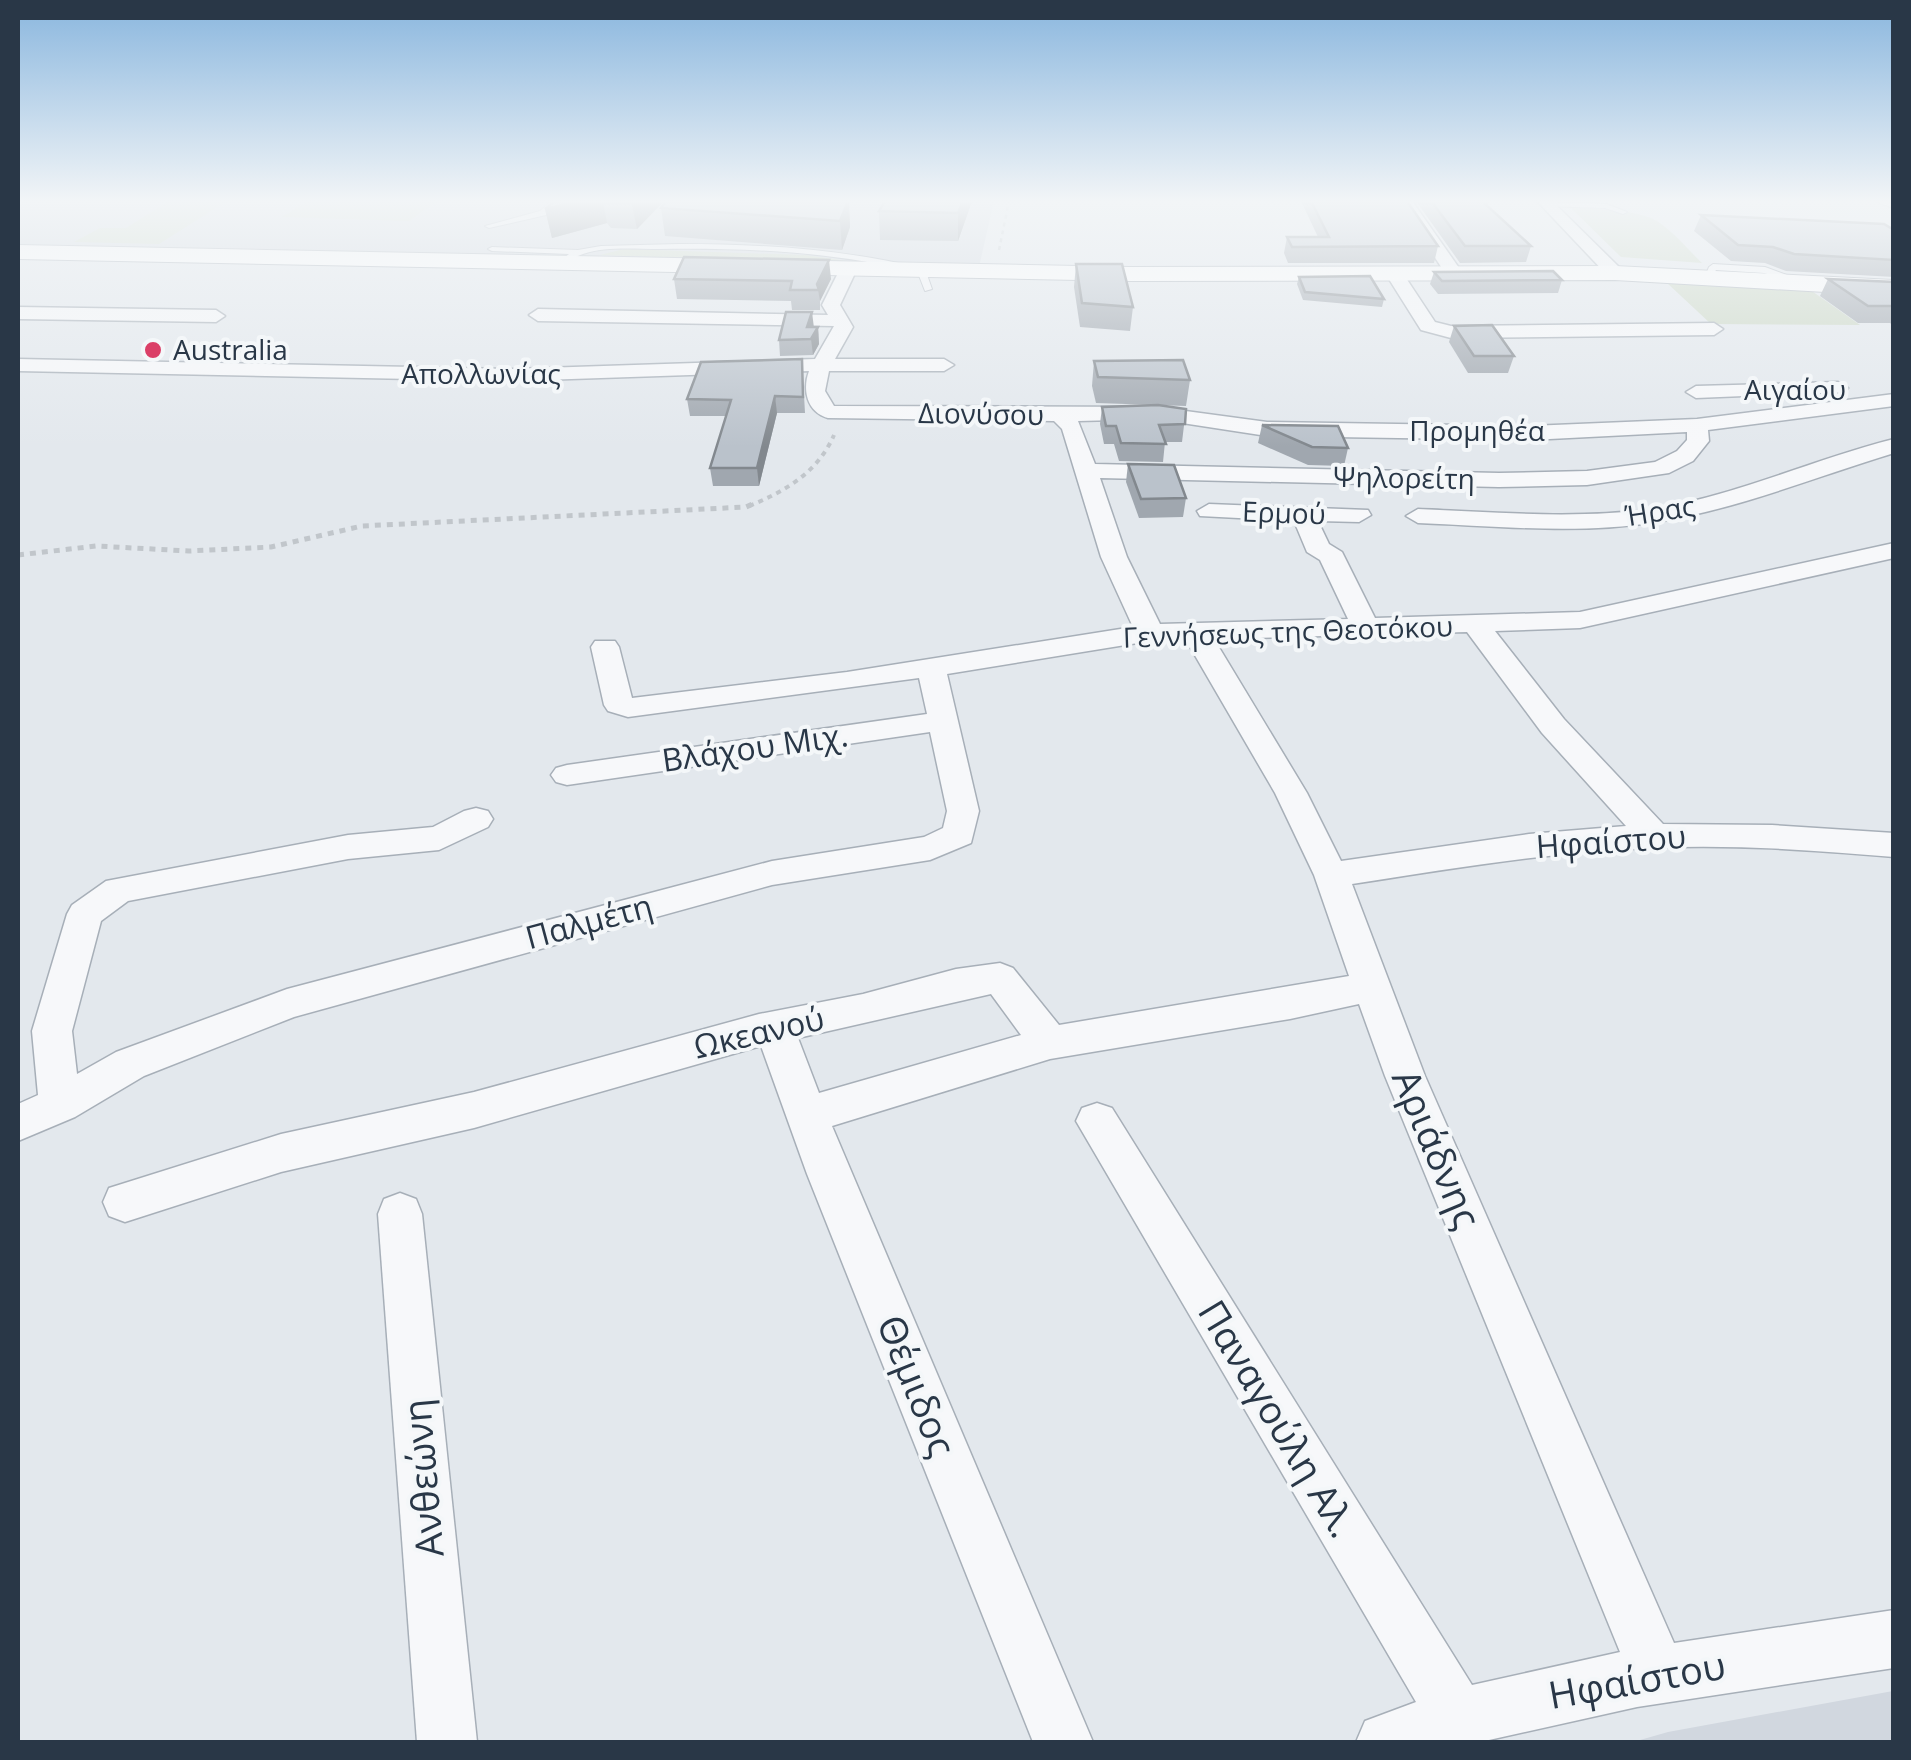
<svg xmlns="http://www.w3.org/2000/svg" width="1911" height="1760" viewBox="0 0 1911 1760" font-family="'Open Sans',sans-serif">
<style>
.built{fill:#d1d7df}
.green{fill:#cbd7c4}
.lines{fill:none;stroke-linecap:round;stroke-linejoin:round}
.service-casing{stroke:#a7afb8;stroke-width:2}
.minor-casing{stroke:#a7afb8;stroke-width:3}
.secondary-casing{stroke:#a7afb8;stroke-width:2}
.path-far2{stroke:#c1c6cb;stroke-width:2.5;stroke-dasharray:4 4;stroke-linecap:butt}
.path-far1{stroke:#c1c6cb;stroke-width:4;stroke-dasharray:5 5;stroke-linecap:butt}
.path{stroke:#c1c6cb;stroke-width:5;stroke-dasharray:6 6;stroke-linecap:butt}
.service{fill:#f7f8fa;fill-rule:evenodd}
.minor{fill:#f7f8fa;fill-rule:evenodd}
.secondary{fill:#fff;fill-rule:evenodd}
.wall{fill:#a0a7af}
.shaded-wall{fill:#82888e}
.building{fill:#bac2cb;stroke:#82888e;stroke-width:2.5}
.poi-dot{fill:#db3f67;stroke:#f4f7f9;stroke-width:4}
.labels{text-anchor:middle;stroke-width:8;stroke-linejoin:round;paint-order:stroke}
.far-poi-label{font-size:28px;fill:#293747;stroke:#f4f7f9;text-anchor:start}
.far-street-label{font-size:28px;fill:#293747;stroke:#f4f7f9}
.street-label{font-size:32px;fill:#293747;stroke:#f4f7f9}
.near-street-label{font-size:38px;fill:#293747;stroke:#f4f7f9}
</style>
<rect width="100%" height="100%" fill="#e3e8ed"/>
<g class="built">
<polygon points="18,201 994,201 979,267 18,246"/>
<polygon points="1893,1691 1893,1742 1633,1742 1668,1732"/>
</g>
<g class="green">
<polygon points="169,201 227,201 159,244 74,242 100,228 126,228"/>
<polygon points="308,201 437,201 409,221 282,217"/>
<path d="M 1571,208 C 1598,209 1623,209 1648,217 C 1667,223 1688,250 1702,263 L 1621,257 Z"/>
<polygon points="624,249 805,255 875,265 600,255"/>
<polygon points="1666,282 1809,289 1860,325 1711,324"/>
</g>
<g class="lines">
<g class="service-casing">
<g id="service">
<polygon points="552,201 560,201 546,215 489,228 485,226 540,211"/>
<polygon points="1878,201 1894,203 1894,208 1879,203"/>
<polygon points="1546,202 1606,204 1627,212 1623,214 1605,208 1543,206"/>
<path d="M 679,244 C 763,244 844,249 925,269 L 932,289 L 925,291 L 918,273 C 833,251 747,248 659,249 C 635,249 606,246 583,254 C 576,256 570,261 563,265 L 559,262 L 569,254 L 492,251 L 488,249 L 492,247 L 578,250 L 601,246 Z"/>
<polygon points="1713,264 1765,267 1803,281 1799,284 1764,273 1716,270 1710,279 1704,279 1709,267"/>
</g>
</g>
<g class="minor-casing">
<g id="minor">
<polygon points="1398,201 1412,201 1464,275 1461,279 1449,279"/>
<polygon points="1537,201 1552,201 1621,269 1621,277 1609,277"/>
<path d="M 842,265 L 857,269 L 840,305 L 853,327 L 835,359 L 944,359 L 954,365 L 944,371 L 829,371 L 825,391 L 834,406 L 1156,407 L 1267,422 L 1530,426 L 1697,419 L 1894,394 L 1894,406 L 1708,430 L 1709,441 L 1693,461 L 1669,473 L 1587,485 L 1499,487 L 1100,478 L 1127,557 L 1160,624 L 1348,619 L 1320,560 L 1307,552 L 1294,521 L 1200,516 L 1197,511 L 1209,504 L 1368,510 L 1371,515 L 1359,522 L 1318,521 L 1329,544 L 1342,552 L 1375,618 L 1580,612 L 1894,543 L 1894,558 L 1580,628 L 1495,631 L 1564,719 L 1663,824 L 1772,825 L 1894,833 L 1894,857 C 1812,850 1730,844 1649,848 C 1549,852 1450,869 1352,884 L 1425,1076 L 1674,1643 L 1894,1610 L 1894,1668 L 1637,1707 L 1480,1742 L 1356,1742 L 1365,1721 L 1416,1702 L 1076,1121 L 1082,1108 L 1097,1103 L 1112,1108 L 1472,1685 L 1620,1652 L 1385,1076 L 1359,1004 L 1290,1019 L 1050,1059 L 832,1126 L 1093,1742 L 1033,1742 L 807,1174 L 761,1046 L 474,1128 L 281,1172 L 125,1222 L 109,1216 L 103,1202 L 109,1188 L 281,1134 L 474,1092 L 759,1014 L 863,994 L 956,969 L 1000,963 L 1013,968 L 1059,1025 L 1349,976 L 1314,875 L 1275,793 L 1186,640 L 1150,641 L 947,674 L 979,811 L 971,843 L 930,860 L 772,885 L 294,1017 L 144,1076 L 75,1117 L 18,1141 L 18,1104 L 38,1095 L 32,1031 L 67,914 L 72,905 L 106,881 L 348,835 L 433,827 L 464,811 L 476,808 L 488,811 L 493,819 L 488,827 L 439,850 L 348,859 L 128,901 L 101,921 L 72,1031 L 77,1074 L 116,1052 L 287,989 L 772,861 L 924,837 L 943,828 L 947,811 L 930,732 L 567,785 L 556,782 L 551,775 L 556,768 L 567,765 L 927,714 L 919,678 L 628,717 L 608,711 L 604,705 L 591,647 L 595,641 L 615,641 L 619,647 L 632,698 L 847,672 L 1133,627 L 1101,557 L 1062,429 L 1054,421 L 828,418 C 807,412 802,390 809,371 L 512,381 L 18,371 L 18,359 L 512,369 L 815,359 L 834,326 L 538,321 L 529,315 L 538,309 L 828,315 L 822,305 ZM 1156,419 L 1267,436 L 1530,440 L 1687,432 L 1687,440 L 1677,451 L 1655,462 L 1587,471 L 1499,473 L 1095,464 L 1078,421 ZM 1467,632 L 1542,733 L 1626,826 L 1529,834 L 1341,861 L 1307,793 L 1214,639 ZM 991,994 L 1021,1035 L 819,1093 L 798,1038 Z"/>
<polygon points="1396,271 1402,272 1435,322 1451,326 1714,323 1723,329 1714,335 1451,338 1421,330 1387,276"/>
<polygon points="18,307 216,310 225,316 216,322 18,319"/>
<polygon points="1838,382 1848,388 1845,392 1696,398 1686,392 1696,386"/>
<path d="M 1894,439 L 1894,453 C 1815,477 1738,509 1657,522 C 1578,535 1497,526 1418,523 L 1406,516 L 1418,509 C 1497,512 1578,520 1657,508 C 1738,495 1814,459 1894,439 Z"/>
<polygon points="400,1193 416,1199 422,1214 477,1742 417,1742 378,1214 384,1199"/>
</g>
</g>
<g class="secondary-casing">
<polygon id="secondary" points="18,245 1129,267 1615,266 1894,280 1894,296 1615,280 1129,281 18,259"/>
</g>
<polyline class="path-far2" points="999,250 1009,201"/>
<path class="path-far1" d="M 749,506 C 786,491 818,472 834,435"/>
<polyline class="path" points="18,555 96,546 189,551 271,547 362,526 746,507 755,503"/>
<use href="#service" class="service"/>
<use href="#minor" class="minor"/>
<use href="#secondary" class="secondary"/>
</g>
<g class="wall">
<polygon points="555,201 664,201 637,229 611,228 607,223 552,238 545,209"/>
<polygon points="849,201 850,227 842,250 665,236 661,208"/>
<polygon points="885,201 972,201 958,241 880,240 879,211"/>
<polygon points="1301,201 1407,201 1438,246 1434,263 1288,263 1284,253 1287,237 1318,237"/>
<polygon points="1416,201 1491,201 1487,205 1531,246 1526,262 1460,263"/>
<polygon points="1701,215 1894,230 1894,277 1786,271 1765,263 1731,261 1694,231"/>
<polygon points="1076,264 1133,307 1130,331 1080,327 1074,287"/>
<polygon points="1434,272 1562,280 1558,293 1438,294 1430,284"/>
<polygon points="1299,277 1384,299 1382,307 1303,300 1297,284"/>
<polygon points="674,279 831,279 820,301 820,310 792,310 791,301 677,299"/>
<polygon points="1828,279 1894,282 1894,326 1890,323 1858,323 1820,296"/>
<polygon points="1454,326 1514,356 1508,373 1468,373 1449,342"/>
<polygon points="814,327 818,327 819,344 813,355 780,356 779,340"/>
<polygon points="802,359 805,413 777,413 759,486 713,486 710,468 726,416 690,416 687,399"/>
<polygon points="1094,361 1190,380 1186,406 1096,403 1092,386"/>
<polygon points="1102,407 1186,409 1182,442 1165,442 1163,462 1119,461 1114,444 1104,444 1100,424"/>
<polygon points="1262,425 1348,448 1344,466 1308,465 1258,443"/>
<polygon points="1128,464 1186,498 1183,517 1139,518 1126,482"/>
</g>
<g class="shaded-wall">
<polygon points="580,201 603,201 607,223 552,238 545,209"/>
<polygon points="631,201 664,201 637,229"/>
<polygon points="849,201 850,227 842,250 840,221"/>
<polygon points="963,201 972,201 958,241 958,213"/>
<polygon points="829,260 831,279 820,301 817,284"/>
<polygon points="812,312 814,328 807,327"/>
<polygon points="818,327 819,344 813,355 811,339"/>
<polygon points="775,396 777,413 759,486 757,468"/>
</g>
<g class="building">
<polygon points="555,201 580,201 545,209"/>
<polygon points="666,201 848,201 840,221 661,208"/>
<polygon points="885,201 963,201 958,213 879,211"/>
<polygon points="1311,201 1407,201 1438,246 1292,247 1287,237 1329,237"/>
<polygon points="1431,201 1482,201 1531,246 1465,246"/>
<polygon points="1701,215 1884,224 1894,230 1894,260 1794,254 1773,247 1738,245"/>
<polygon points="684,257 829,260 817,284 819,290 790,290 792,281 674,279"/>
<polygon points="1076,264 1122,264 1133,307 1082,303"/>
<polygon points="1553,271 1562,280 1442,281 1434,272"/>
<polygon points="1370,276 1384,299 1305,292 1299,277"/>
<polygon points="1828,279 1894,282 1894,306 1868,306"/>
<polygon points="786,312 812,312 807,327 818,327 811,339 779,340"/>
<polygon points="1492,325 1514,356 1474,356 1454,326"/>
<polygon points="802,359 803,397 775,396 757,468 710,468 731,400 687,399 701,362"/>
<polygon points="1183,360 1190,380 1098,377 1094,361"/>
<polygon points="1158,405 1186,409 1185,424 1159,425 1166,444 1121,443 1116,426 1106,426 1102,407"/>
<polygon points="1262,425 1338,426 1348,448 1312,447"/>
<polygon points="1128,464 1174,465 1186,498 1141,499"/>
</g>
<linearGradient id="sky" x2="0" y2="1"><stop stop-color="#89b6de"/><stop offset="0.45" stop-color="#f2f5f7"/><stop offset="1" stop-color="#f2f5f7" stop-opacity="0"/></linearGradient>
<rect width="1911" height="447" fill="url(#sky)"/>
<circle class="poi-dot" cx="153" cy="350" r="10"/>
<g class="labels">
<g class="far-poi-label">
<text x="173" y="360">Australia</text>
</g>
<g class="far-street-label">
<text x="481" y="384">Απολλωνίας</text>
<text x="1795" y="400">Αιγαίου</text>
<text transform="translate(981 414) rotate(1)" y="10">Διονύσου</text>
<text x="1477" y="441">Προμηθέα</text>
<text transform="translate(1404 478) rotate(1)" y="10">Ψηλορείτη</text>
<text transform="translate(1660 511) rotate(-9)" y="10">Ήρας</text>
<text transform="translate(1284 513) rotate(2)" y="10">Ερμού</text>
<text transform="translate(1288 632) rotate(-2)" y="10">Γεννήσεως της Θεοτόκου</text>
</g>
<g class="street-label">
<text transform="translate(755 748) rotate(-8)" y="11">Βλάχου Μιχ.</text>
<text transform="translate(1611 842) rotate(-4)" y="11">Ηφαίστου</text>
<text transform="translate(589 922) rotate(-15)" y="11">Παλμέτη</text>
<text transform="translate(759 1033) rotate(-13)" y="11">Ωκεανού</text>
</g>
<g class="near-street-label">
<text transform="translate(1436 1149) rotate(67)" y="13">Αριάδνης</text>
<text transform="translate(916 1386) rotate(68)" y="13">Θέμιδος</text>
<text transform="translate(1277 1419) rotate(59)" y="13">Παναγούλη Αλ.</text>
<text transform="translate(424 1478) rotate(-95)" y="13">Ανθεώνη</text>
<text transform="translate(1637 1681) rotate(-10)" y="13">Ηφαίστου</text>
</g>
</g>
<rect width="1911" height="1760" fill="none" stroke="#293747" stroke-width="40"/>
</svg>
